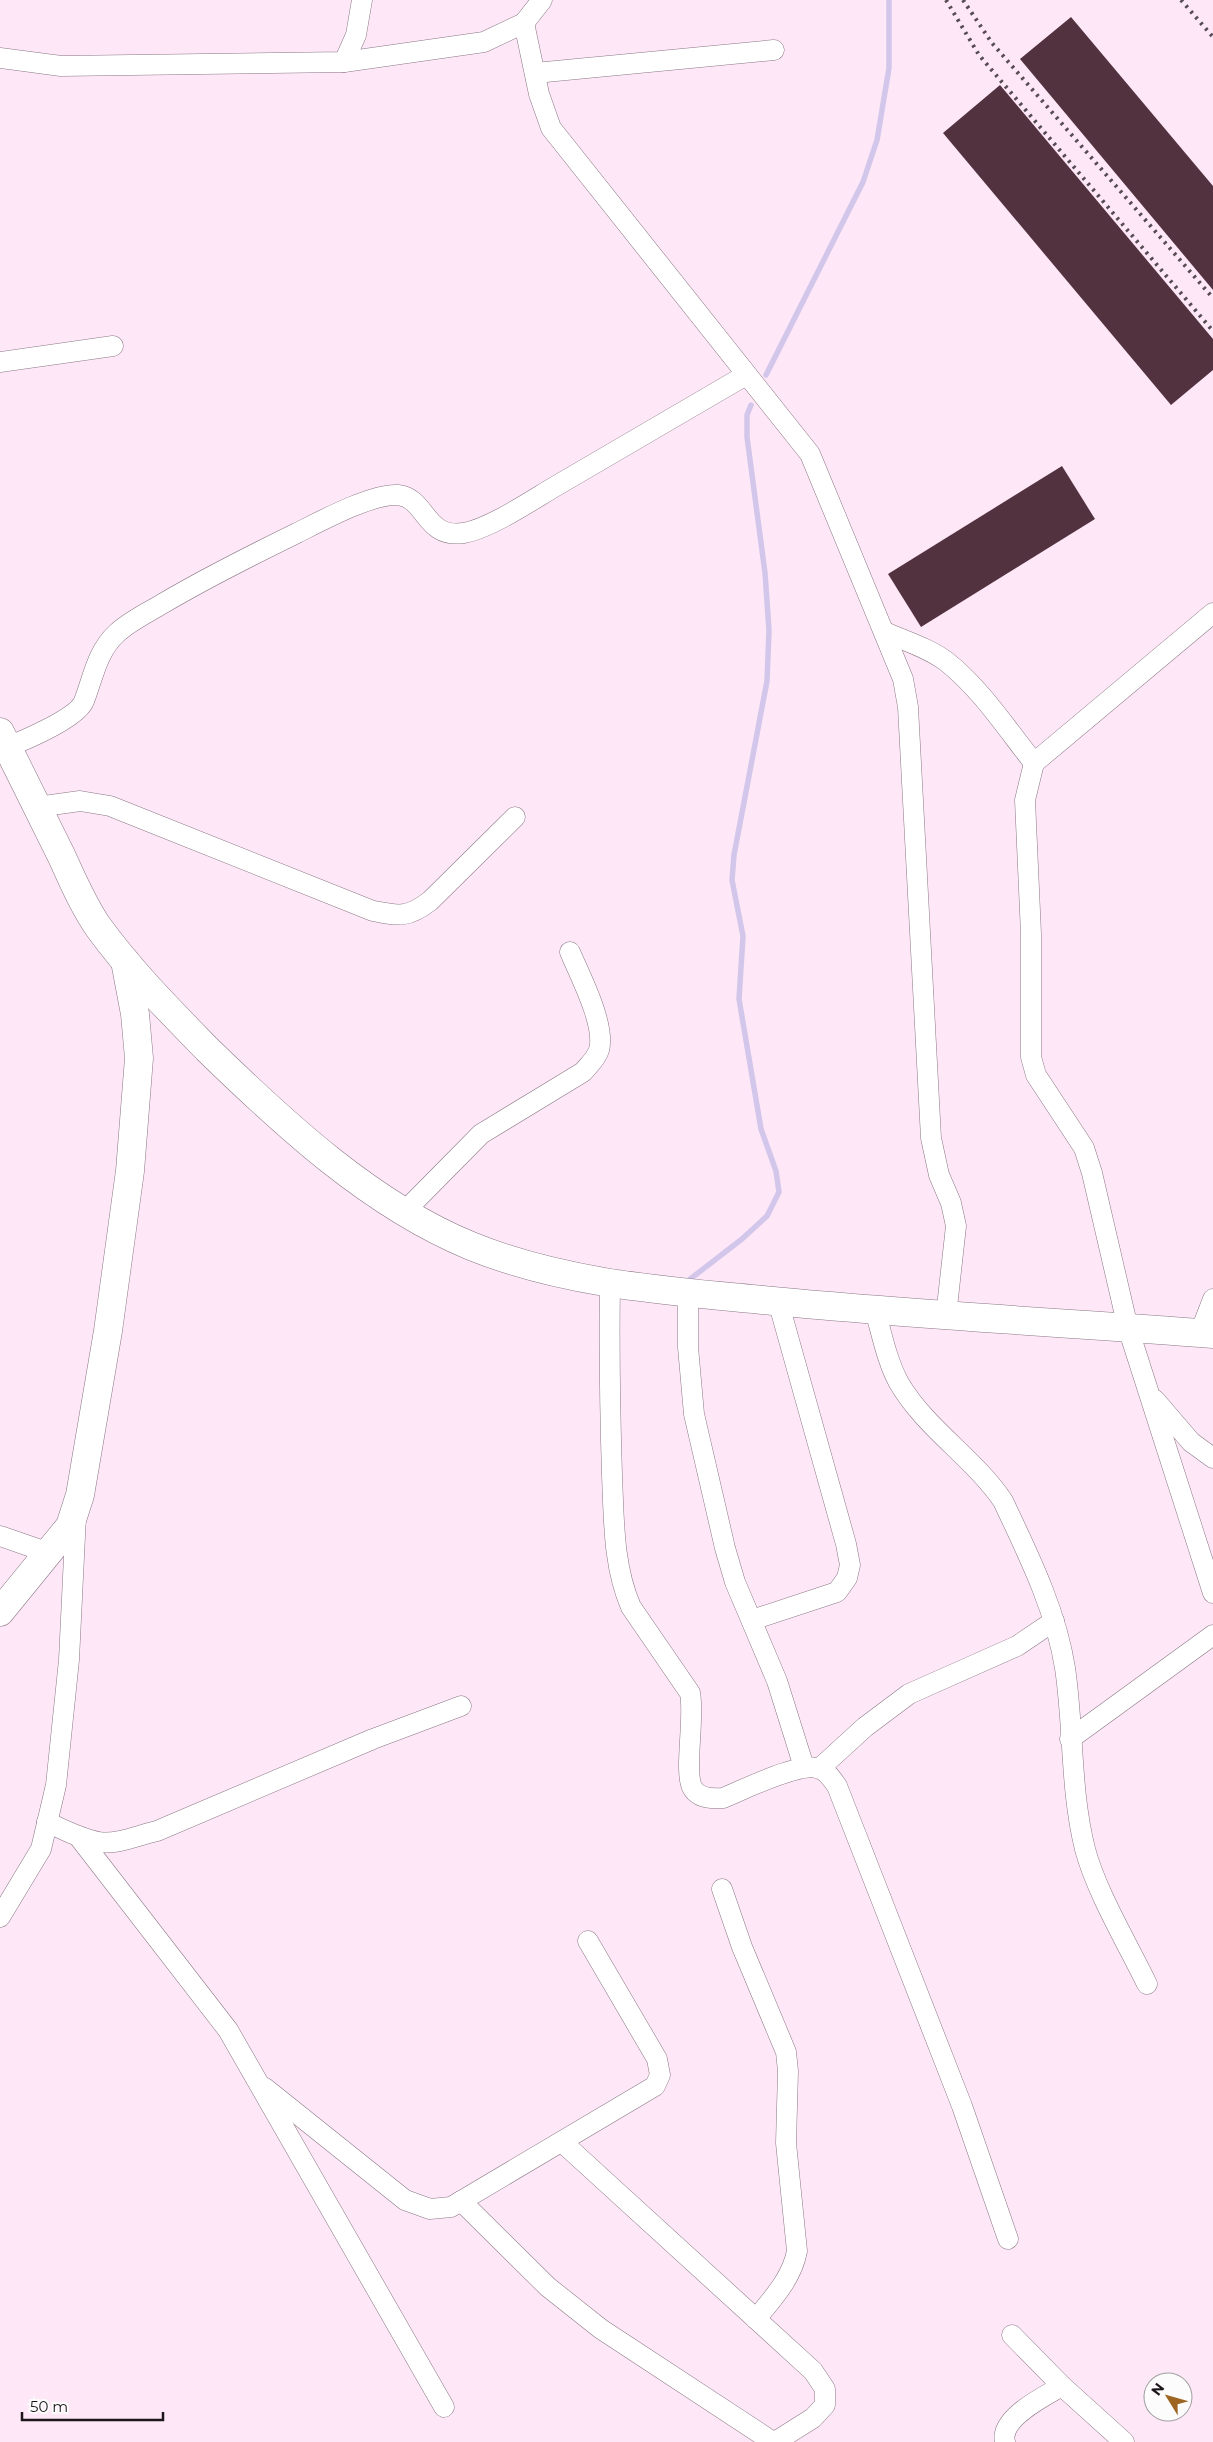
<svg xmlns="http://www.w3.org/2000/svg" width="1213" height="2442" viewBox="0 0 1213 2442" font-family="Montserrat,sans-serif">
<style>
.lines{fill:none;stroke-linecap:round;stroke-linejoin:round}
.stream{stroke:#d2c6eb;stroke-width:5.5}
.building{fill:#533240}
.street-casing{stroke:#8a7785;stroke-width:21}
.secondary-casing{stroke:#8a7785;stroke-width:29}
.highway-casing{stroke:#8a7785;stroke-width:29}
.street{stroke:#fff;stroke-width:20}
.secondary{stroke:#fff;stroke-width:28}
.highway{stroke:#fff;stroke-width:28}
.rail{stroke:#574c54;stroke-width:4;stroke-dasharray:2.5 5;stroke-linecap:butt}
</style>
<rect width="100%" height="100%" fill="#fee8f7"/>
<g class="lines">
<g class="stream">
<polyline points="766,375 863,182 877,140 889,68 889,0"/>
<polyline points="685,1283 742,1239 767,1216 779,1192 776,1171 761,1129 739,999 743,936 732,880 734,855 767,681 769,630 765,573 747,437 747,415 751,405"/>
</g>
</g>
<g class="building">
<polygon points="1071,17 1213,186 1213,290 1020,59"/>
<polygon points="1000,85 1213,339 1213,370 1171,405 943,133"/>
<polygon points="1062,466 1095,519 921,627 888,574"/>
</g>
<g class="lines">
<g class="street-casing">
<g id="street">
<polyline points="524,23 539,94 551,128 810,454 903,679 908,707 931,1138 939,1175 951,1203 956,1226 946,1316"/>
<polyline points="0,58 61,66 344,62 484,42 524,23 542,0"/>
<polyline points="344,62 356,35 362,0"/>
<polyline points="535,73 774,50"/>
<polyline points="0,362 113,346"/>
<polyline points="1213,613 1034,763 1025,800 1031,934 1031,1057 1036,1075 1084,1148 1092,1173 1128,1328 1213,1593"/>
<path d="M 885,632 C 905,641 929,648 947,662 C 981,689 1007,729 1034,763"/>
<path d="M 0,750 C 18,743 77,719 84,701 C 93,678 97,651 117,633 C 130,621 147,613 162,604 C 206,578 252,555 297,533 C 321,521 373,493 398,495 C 427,498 424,539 464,533 C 491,528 532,500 556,486 C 619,449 683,412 746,375"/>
<path d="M 37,807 L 80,801 L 110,806 L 373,911 C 399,916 408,918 430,901 L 515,817"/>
<path d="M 404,1212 L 481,1134 L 583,1072 C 589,1065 596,1059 599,1050 C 606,1025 580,976 570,952"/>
<path d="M 610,1283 C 609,1347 610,1411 612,1475 C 614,1519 613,1566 631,1607 L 690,1693 C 695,1717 684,1770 692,1787 C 698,1799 712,1799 723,1798 C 743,1790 802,1760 821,1769 C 828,1773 832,1779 837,1786 L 962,2106 L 1008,2239"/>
<polyline points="688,1293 688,1347 694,1414 725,1548 735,1582 777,1681 804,1767"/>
<path d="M 875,1310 C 882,1335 887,1361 899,1383 C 926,1429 974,1458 1003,1501 C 1028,1554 1056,1610 1065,1668 C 1074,1728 1070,1789 1085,1849 C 1096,1891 1127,1943 1147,1984"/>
<polyline points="1200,1333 1213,1299"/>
<polyline points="1155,1400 1191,1442 1213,1458"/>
<polyline points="0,1536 49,1553"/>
<polyline points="752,1620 837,1592 847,1578 850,1565 846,1544 778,1301"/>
<polyline points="1070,1739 1213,1635"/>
<polyline points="819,1769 865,1727 909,1694 1017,1646 1054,1621"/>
<path d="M 47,1822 C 64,1830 81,1839 99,1842 C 117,1845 139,1835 157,1831 L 373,1739 L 461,1706"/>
<polyline points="78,1836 228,2030 444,2407"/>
<path d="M 722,1889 L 742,1947 L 786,2052 L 788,2071 L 786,2143 L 797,2251 C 792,2278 773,2298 756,2319"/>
<polyline points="0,1917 41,1849 56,1785 69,1660 76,1515"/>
<polyline points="265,2088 405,2200 430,2209 451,2207 655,2086 660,2075 657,2059 588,1941"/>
<polyline points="562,2142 813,2371 825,2389 825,2405 813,2418 775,2442"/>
<polyline points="461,2201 548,2287 601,2329 773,2442"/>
<polyline points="1012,2335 1062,2386 1124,2442"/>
<path d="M 1005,2442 C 999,2418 1045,2396 1062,2386"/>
</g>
</g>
<g class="secondary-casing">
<polyline id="secondary" points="0,1612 70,1526 80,1495 108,1331 130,1171 139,1058 135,1014 125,961"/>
</g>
<g class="highway-casing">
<path id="highway" d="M 0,732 C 20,773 41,815 62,857 C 73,881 84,907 99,928 C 131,972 170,1011 207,1049 C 283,1123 371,1205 471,1246 C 567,1285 671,1291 773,1301 C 920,1315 1066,1323 1213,1334"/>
</g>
<use href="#street" class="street"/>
<use href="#secondary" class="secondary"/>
<use href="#highway" class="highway"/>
<g class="rail">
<polyline points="946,0 979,55 1213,331"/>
<polyline points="963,0 992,43 1213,298"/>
<polyline points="1181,0 1213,37"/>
</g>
</g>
<g transform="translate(1168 2397) rotate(307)"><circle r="24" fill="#fcfcfc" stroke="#a2a0a2"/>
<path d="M0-4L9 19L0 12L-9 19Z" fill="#9e6522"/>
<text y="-8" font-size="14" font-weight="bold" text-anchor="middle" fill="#1c151a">N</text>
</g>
<path d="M22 2412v8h141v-8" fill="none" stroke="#1c151a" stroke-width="2.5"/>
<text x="30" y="2412" font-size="15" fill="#1c151a" stroke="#fcfcfc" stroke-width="4" paint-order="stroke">50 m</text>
</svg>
